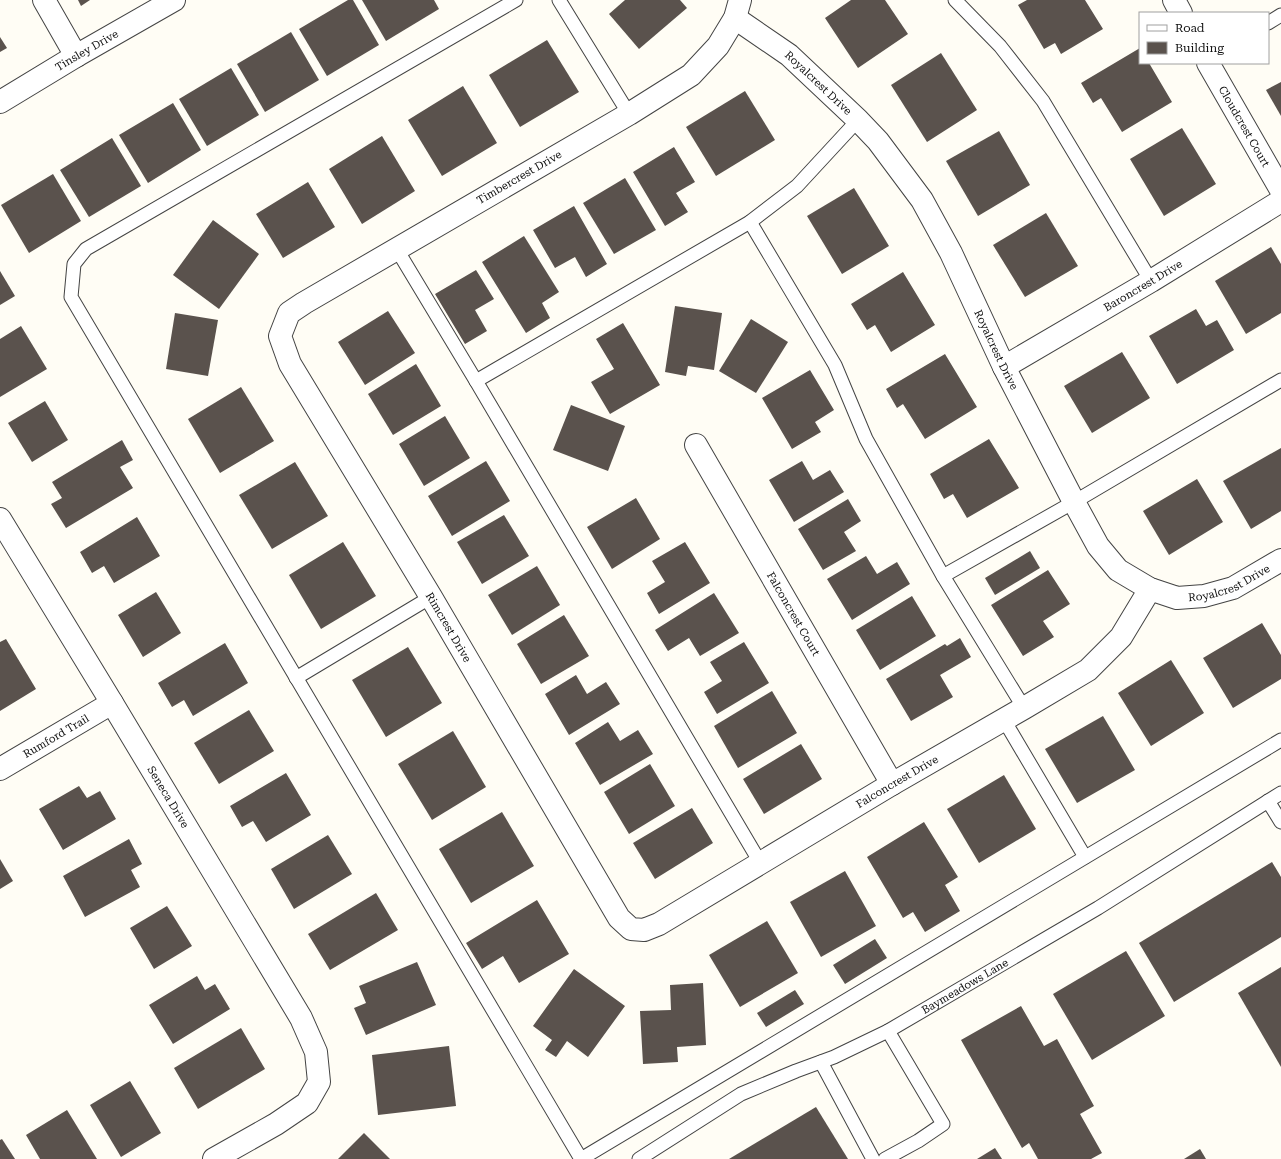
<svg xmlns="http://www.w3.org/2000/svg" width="1281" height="1159" viewBox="0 0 1281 1159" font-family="'Roboto Serif',serif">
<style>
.building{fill:#5a524d}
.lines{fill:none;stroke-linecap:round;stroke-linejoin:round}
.lane-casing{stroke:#444;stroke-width:15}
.street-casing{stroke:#444;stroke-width:24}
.lane{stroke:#fff;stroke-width:13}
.street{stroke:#fff;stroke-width:22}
.labels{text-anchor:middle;stroke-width:4;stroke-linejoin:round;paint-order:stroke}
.street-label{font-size:11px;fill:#111;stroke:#fff}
</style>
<rect width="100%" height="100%" fill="#fffdf5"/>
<g class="building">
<polygon points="78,0 90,0 81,6"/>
<polygon points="348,0 353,0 379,45 327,76 299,29"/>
<polygon points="362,0 434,0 439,9 386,41"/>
<polygon points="625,0 680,0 687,8 639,49 609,14"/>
<polygon points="851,0 885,0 908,34 858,68 825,18"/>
<polygon points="1027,0 1085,0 1103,29 1061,54 1055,43 1044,49 1018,5"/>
<polygon points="291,32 319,80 265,112 237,64"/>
<polygon points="0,37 7,48 0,52"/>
<polygon points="547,40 579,92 520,127 489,75"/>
<polygon points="1140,48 1140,63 1149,63 1172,102 1122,132 1101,98 1093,103 1081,83"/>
<polygon points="941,53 977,110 927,142 891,85"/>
<polygon points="231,68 259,115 207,146 179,99"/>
<polygon points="1281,82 1281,116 1266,90"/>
<polygon points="463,86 497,143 442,176 408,120"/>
<polygon points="745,91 775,140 716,176 686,127"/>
<polygon points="173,103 201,150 148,183 119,135"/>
<polygon points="1182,128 1216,184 1164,216 1130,159"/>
<polygon points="999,131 1030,185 978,216 946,161"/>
<polygon points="382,136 415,191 362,224 329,169"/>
<polygon points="112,138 141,186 89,217 60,170"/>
<polygon points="674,147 695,182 676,193 688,212 665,226 633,172"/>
<polygon points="53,174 81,221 29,253 1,205"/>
<polygon points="625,178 656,230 614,254 583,203"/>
<polygon points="308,182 335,227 283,258 256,214"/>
<polygon points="854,188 889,246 842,274 807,216"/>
<polygon points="574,206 607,264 586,277 575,257 555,268 533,230"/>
<polygon points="1046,213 1078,266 1025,297 993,245"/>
<polygon points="213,220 259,254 219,309 173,275"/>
<polygon points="524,236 559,292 542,303 550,318 526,333 482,262"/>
<polygon points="1271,247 1281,264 1281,313 1246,334 1215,281"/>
<polygon points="476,270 494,299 475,310 487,331 465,344 435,294"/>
<polygon points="0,271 15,296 0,305"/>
<polygon points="903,272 935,325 891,352 875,325 867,330 851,304"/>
<polygon points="675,306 722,313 714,370 688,366 686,376 665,372"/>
<polygon points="1196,309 1206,326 1217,320 1234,350 1177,384 1149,336"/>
<polygon points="388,311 415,353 365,385 338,342"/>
<polygon points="175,313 218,320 208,376 166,369"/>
<polygon points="751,319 788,342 756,393 719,371"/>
<polygon points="623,323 660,385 610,414 591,382 614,369 596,339"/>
<polygon points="21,326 47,369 0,397 0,339"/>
<polygon points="1122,352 1150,398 1092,433 1064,386"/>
<polygon points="945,354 977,407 925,439 903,404 897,408 886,389"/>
<polygon points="416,364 441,406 393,435 368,394"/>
<polygon points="810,370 834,410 815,422 821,432 792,449 762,398"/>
<polygon points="241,387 274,441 220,473 188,419"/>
<polygon points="45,401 68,440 32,462 8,423"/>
<polygon points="571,405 625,426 608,471 553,450"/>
<polygon points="445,416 470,458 424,486 399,444"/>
<polygon points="989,439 1019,488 967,518 953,494 944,499 930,474"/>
<polygon points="122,440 133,460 120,467 133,488 66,528 51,504 62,498 52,482"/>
<polygon points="1281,448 1281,511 1251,529 1223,481"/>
<polygon points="486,461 510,501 452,536 428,496"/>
<polygon points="802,461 813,480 830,470 844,492 794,522 769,480"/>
<polygon points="295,462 328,516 272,549 239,495"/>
<polygon points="1197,479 1223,522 1169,555 1143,511"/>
<polygon points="636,498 660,539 612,569 587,527"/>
<polygon points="848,499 861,521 844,532 856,551 823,570 798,529"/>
<polygon points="504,515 529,556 482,584 457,542"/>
<polygon points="137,517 160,556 114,583 104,566 92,573 80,552"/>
<polygon points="343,542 376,596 321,629 289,575"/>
<polygon points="685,542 710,583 659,614 647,593 665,582 652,561"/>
<polygon points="1030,551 1040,568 995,595 985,578"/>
<polygon points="866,556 877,574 897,562 910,584 852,620 827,579"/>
<polygon points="537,566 560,605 512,635 488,595"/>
<polygon points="1048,570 1070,604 1043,621 1054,637 1023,656 991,605"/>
<polygon points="156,592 181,633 143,657 118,615"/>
<polygon points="714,593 739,633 700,656 689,638 668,651 655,630"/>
<polygon points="912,596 936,636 880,670 856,630"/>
<polygon points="564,615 589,656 541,684 517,644"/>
<polygon points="1262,623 1281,655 1281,679 1233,708 1203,658"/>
<polygon points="960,638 971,657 940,675 953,697 911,721 886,679 945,644 947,646"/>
<polygon points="6,639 36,689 0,711 0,642"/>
<polygon points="744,642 769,683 717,714 704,692 722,681 710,662"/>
<polygon points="225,643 248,683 193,716 184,700 172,707 158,683"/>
<polygon points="408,647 442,703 386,737 352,680"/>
<polygon points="1171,660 1204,713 1151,746 1118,693"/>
<polygon points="576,675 587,694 606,682 620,704 569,735 545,694"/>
<polygon points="772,691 797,733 738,768 714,726"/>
<polygon points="249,710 274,751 219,784 194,743"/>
<polygon points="1103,716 1135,770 1077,803 1045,749"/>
<polygon points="608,722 620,741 638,730 653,754 600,785 575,743"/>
<polygon points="453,731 486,787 432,820 398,764"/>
<polygon points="801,744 822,779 764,814 743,779"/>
<polygon points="650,764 675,806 629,834 604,792"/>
<polygon points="286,773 311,815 266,842 253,821 242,827 230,806"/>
<polygon points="1004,775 1036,829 979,863 947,809"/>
<polygon points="79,786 87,798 100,791 116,819 63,850 39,809"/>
<polygon points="692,808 713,843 655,879 633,843"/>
<polygon points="502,812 534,866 471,903 439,849"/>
<polygon points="924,822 958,877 945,885 960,911 925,932 913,912 903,918 867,857"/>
<polygon points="328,835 352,874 294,909 271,869"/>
<polygon points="129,839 142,864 131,870 140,887 85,917 63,876"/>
<polygon points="0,859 13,881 0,889"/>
<polygon points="1272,862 1281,877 1281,937 1174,1002 1139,943"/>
<polygon points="845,871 876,926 821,957 790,902"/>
<polygon points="376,893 398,930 330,970 308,934"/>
<polygon points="537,900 569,954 519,983 503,956 482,969 466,943"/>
<polygon points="167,906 192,946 154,969 130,928"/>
<polygon points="767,921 798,973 740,1007 709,955"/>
<polygon points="875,939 887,958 845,984 833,965"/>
<polygon points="1126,951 1165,1016 1092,1060 1053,994"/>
<polygon points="417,962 436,1005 366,1035 354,1008 366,1003 359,986"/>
<polygon points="1281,967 1281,1067 1238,993"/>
<polygon points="574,969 625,1006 588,1057 567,1041 556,1057 545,1050 552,1040 533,1026"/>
<polygon points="197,976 205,990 215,984 230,1009 173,1044 149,1005"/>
<polygon points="703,983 706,1045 677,1047 678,1062 643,1064 640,1011 671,1010 670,985"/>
<polygon points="795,990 804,1004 766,1027 757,1013"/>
<polygon points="1021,1006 1044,1046 1057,1039 1094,1106 1080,1114 1102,1153 1091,1159 1038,1159 1029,1143 1022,1148 961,1040"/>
<polygon points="241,1028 265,1069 198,1109 174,1068"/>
<polygon points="449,1046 456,1106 378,1115 372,1055"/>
<polygon points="130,1081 161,1133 121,1157 90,1105"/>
<polygon points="816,1107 848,1159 729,1159"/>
<polygon points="67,1110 97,1159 40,1159 26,1135"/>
<polygon points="364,1133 390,1159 338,1159"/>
<polygon points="2,1139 15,1159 0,1159 0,1140"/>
<polygon points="995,1148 1002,1159 977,1159"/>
<polygon points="1200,1149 1206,1159 1184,1159"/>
</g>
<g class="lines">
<g class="lane-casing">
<g id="lane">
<polyline points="516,0 86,249 74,264 71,297 581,1159 1281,740"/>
<polyline points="559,0 629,114"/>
<polyline points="955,0 1000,46 1043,101 1151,281"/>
<polyline points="1268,23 1281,15"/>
<polyline points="750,222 835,365 866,439 943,576 1024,708"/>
<polyline points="396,248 476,381 761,864"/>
<polyline points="476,381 750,222 797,186 858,120"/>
<polyline points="943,576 1074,502 1281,380"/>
<polyline points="296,678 431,597"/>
<polyline points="1004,720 1085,857"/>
<polyline points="1268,801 1281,822"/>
<polyline points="821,1062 873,1159"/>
<path id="s1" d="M 639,1159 L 741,1094 L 796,1071 L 834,1057 L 888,1031 L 1098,908 L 1281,793"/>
<polyline points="885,1159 918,1141 943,1124 888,1031"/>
</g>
</g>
<g class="street-casing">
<g id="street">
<polyline points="44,0 76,56"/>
<path id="s2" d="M 740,0 L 735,18 L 718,46 L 691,75 L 629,114 L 304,303 L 289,313 L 280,336 L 290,364 L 431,597 L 619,918 L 631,929 L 644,930 L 659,924 L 892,784 L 1024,708 L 1088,670 L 1121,637 L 1150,589"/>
<polyline points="1174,0 1181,13"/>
<path id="s3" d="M 735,18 L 789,55 L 858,120 L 878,141 L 922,200 L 951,253 L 1004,367 L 1074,502 L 1098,546 L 1118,570 L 1150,589 L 1177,598 L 1204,596 L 1233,588 L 1281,560"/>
<path id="s4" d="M 1208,63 L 1281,190"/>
<path id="s5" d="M 0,102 L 76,56 L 174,0"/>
<path id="s6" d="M 1004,367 L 1151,281 L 1281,201"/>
<path id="s7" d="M 696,445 L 892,784"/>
<path id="s8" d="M 0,519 L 112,703 L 301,1018 L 316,1052 L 319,1082 L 307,1103 L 276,1124 L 214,1159"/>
<path id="s9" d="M 0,769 L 112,703"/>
</g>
</g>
<use href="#lane" class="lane"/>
<use href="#street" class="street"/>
</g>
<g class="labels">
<g class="street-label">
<text dy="4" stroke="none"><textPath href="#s5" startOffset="101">Tinsley Drive</textPath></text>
<text dy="4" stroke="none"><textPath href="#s3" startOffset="106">Royalcrest Drive</textPath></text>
<text dy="4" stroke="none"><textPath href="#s4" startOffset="73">Cloudcrest Court</textPath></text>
<text transform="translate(519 177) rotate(-30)" y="4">Timbercrest Drive</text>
<text dy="4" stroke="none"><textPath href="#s6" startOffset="161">Baroncrest Drive</textPath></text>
<text dy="4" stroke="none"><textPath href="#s3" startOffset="430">Royalcrest Drive</textPath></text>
<text dy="4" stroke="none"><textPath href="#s3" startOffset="803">Royalcrest Drive</textPath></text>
<text dy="4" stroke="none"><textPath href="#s7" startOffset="195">Falconcrest Court</textPath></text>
<text dy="4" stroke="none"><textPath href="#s2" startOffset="920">Rimcrest Drive</textPath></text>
<text dy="4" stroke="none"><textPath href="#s9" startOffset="65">Rumford Trail</textPath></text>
<text dy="4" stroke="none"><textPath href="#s2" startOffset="1580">Falconcrest Drive</textPath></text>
<text dy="4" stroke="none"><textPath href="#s8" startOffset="325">Seneca Drive</textPath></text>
<text dy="4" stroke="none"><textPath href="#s1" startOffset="370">Baymeadows Lane</textPath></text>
</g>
</g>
<rect x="1139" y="12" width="130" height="52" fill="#ffffff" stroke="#a0a0a0"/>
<rect x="1147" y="25" width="20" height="6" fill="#ffffff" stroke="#a0a0a0"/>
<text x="1175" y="32" font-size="12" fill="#111111">Road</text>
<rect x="1147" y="42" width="20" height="12" fill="#5a524d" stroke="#a0a0a0"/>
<text x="1175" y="52" font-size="12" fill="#111111">Building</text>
</svg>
